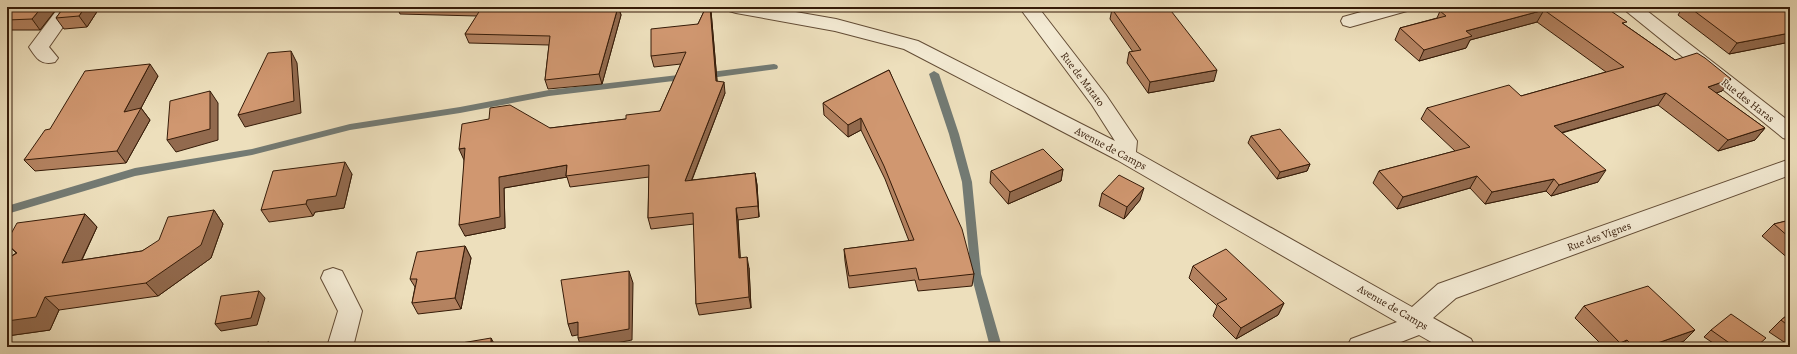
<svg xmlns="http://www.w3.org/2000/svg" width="1797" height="354" viewBox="0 0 1797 354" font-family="Alegreya,serif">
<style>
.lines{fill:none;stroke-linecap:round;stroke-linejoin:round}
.stream{fill:#737a73;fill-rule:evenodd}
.minor-casing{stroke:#634c35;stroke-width:2}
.minor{fill:#f3ead3;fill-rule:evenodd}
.wall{fill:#b38260;stroke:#351b08}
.shaded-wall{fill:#926a4e;stroke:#351b08}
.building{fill:#d09770;stroke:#351b08}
.labels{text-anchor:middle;stroke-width:3;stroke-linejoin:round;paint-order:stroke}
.street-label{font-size:11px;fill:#351b08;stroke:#f3ead3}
</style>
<rect width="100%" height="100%" fill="#eddfbc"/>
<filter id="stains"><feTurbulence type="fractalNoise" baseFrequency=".005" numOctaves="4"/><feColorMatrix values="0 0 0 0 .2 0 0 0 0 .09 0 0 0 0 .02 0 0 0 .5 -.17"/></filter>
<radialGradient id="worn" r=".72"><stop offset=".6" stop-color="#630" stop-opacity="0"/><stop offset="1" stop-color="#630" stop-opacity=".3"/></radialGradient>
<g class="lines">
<g class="stream">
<polygon points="774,64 777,65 778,67 777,69 703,79 698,76 703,73"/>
<polygon points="934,71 939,74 959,134 972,182 981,274 1002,347 990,347 971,274 962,182 949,134 929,74"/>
<polygon points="687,74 690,75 692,77 690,79 549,96 460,113 350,130 252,155 135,176 7,214 7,206 135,168 252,149 350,124 460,107 549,90"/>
</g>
<g class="minor-casing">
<g id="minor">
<path d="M 59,7 L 77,7 L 49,47 L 58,58 L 55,62 C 41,66 36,58 29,47 Z"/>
<polygon points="727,7 767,7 836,19 918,41 1115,141 1092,105 1019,7 1038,7 1106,95 1137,141 1136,152 1412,307 1438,284 1790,159 1790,175 1456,298 1433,318 1471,339 1475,347 1440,347 1419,335 1388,347 1347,347 1351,339 1397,322 1117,160 904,49 835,31 736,13 729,11"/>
<polygon points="1379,7 1409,7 1407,11 1350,27 1343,25 1341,21 1343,17"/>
<polygon points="1621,7 1642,7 1790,122 1790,140 1783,138"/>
<polygon points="333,268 342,271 362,311 353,347 327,347 338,311 321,278 324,271"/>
</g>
</g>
<use href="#minor" class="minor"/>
</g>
<g class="wall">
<polygon points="7,7 58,7 40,30 7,30"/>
<polygon points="64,7 100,7 87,27 64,29 56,18"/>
<polygon points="397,7 619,7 621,15 602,84 548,89 545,80 549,45 469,43 465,34 477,16 400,14"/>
<polygon points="706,7 710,7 711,11 717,81 725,93 692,180 755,173 757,185 759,217 738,220 740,258 749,268 751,308 699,315 696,304 694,224 651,229 648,218 649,177 570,187 567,177 504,188 505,228 465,236 464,160 550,128 626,119 660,111 681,64 654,67 651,56 698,24"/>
<polygon points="1605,7 1625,25 1675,60 1722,91 1716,93 1765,128 1755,140 1718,151 1658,105 1562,133 1598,182 1551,196 1546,191 1485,204 1470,188 1397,209 1373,183 1379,171 1455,151 1421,119 1427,108 1521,96 1606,72 1537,22 1470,40 1466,48 1419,61 1395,40 1400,28 1437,18 1440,11"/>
<polygon points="1683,7 1790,7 1790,42 1729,54 1678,15"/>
<polygon points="1112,9 1214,81 1148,93 1127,63 1129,52 1133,52 1110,19"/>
<polygon points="889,70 974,274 972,286 918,291 915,280 849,288 845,261 844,249 909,241 885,179 861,130 848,137 824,115 823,103"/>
<polygon points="158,76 141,108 150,120 126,163 35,171 24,160 50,129"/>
<polygon points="1251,136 1310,164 1307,171 1277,179 1248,143"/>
<polygon points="1063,169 1061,181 1008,204 990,183 991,171"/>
<polygon points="352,174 344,208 315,212 313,216 269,222 261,210"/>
<polygon points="1102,193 1140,200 1124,219 1099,206"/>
<polygon points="214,210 223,224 211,258 158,296 59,310 50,330 7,336 7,259 16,253 7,244 85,214 97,227 82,260 142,251"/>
<polygon points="1790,220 1790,260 1762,236 1774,224"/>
<polygon points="465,246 471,258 461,309 418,314 412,303 415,287 410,279"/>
<polygon points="1193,266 1284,303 1278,315 1236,339 1213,316 1217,306 1189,278"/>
<polygon points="1584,306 1684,341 1668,347 1604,347 1575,318"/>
<polygon points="1790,313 1790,346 1769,332 1781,320"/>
<polygon points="1711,330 1757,347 1719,347 1704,337"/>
</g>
<g class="shaded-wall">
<polygon points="42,7 58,7 40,30 32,19"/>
<polygon points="85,7 100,7 87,27 79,16"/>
<polygon points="479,7 487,7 482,16"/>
<polygon points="618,7 621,15 602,84 599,74"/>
<polygon points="710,7 711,11 718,92 716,81"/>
<polygon points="1544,10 1537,22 1470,40 1466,48 1419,61 1424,50 1466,31"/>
<polygon points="1790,33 1790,42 1729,54 1737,43"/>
<polygon points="291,51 297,63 301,113 245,127 238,115"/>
<polygon points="150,64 158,76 141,108 150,120 126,163 117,151 124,112"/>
<polygon points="1217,70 1214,81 1148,93 1150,82"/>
<polygon points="1731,79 1722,91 1699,99 1708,87"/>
<polygon points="724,82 725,93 687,192 685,181"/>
<polygon points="210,91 218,103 218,140 176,152 167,140"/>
<polygon points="1666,93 1658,105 1546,137 1554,126"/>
<polygon points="861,118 861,130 848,137 848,125"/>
<polygon points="1765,128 1755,140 1718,151 1728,140"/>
<polygon points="465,148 470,159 464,160 459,149"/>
<polygon points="345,162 352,174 344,208 315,212 313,216 306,204 307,200"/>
<polygon points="1310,164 1307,171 1277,179 1280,172"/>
<polygon points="567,165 566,176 567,177 504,188 505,228 465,236 459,225 499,177"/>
<polygon points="1063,169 1061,181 1008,204 1010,192"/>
<polygon points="1606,170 1598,182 1551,196 1559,185"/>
<polygon points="755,173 757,185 759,217"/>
<polygon points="1477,176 1470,188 1397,209 1403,197"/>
<polygon points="1554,179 1546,191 1485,204 1492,192"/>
<polygon points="1144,188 1140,200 1124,219 1127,207"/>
<polygon points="736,208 738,220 741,269 739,258"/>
<polygon points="214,210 223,224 211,258 158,296 146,283"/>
<polygon points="85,214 97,227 74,276 62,263"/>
<polygon points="465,246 471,258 461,309 455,298"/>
<polygon points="747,257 749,268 751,308 749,297"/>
<polygon points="629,271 633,283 632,340 595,347 581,347 578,338"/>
<polygon points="259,291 265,298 257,325 221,331 215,324"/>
<polygon points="45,297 59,310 50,330 7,336 7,321"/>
<polygon points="1284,303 1278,315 1236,339 1241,328"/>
<polygon points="578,322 583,334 572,336 568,324"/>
<polygon points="1695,330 1684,341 1668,347 1646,347"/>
<polygon points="491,338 496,347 491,347"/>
<polygon points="1627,340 1621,347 1616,347 1620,343"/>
<polygon points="269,342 273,347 268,347"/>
</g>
<g class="building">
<polygon points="7,7 42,7 32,19 7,20"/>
<polygon points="64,7 85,7 79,16 56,18"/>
<polygon points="482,7 618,7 599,74 545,80 550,36 465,34"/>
<polygon points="706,7 710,7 716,81 724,82 685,181 755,173 758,206 736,208 739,258 747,257 749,297 696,304 693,213 648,218 649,165 566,176 567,165 499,177 500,217 459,225 465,148 459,149 462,124 489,119 490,108 510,105 550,128 626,119 626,115 660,111 686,52 651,56 651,29 698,24"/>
<polygon points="1122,7 1168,7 1217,70 1150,82 1129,52 1141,50 1112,9"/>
<polygon points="1456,7 1605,7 1627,22 1622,23 1675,60 1697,53 1705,58 1731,79 1708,87 1765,128 1728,140 1666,93 1554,126 1606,170 1559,185 1554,179 1492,192 1477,176 1403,197 1379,171 1470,147 1427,108 1509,85 1521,96 1624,67 1544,10 1466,31 1472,36 1424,50 1400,28 1446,16 1440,11"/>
<polygon points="1689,7 1790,7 1790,33 1737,43"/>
<polygon points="291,51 294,101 238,115 268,53"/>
<polygon points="150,64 124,112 141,108 117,151 24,160 45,130 50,129 85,71"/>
<polygon points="889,70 962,229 974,274 919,280 916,268 849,276 844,249 914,240 884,166 861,118 848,125 823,103"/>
<polygon points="210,91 210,129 167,140 170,101"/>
<polygon points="1280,129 1310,164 1280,172 1251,136"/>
<polygon points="1043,149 1063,169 1010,192 991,171"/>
<polygon points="345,162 336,196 307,200 306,204 261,210 273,171"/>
<polygon points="1119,175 1144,188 1127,207 1102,193"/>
<polygon points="214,210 201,245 146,283 45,297 36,317 7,321 7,259 17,253 7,244 7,241 17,223 85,214 62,263 142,251 159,240 168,217"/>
<polygon points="1790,220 1790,238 1774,224"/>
<polygon points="465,246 455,298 412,303 417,279 410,279 417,252"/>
<polygon points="1226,249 1284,303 1241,328 1217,304 1227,299 1193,266"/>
<polygon points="629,271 629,329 578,338 578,322 568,324 561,280"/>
<polygon points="1648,286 1695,330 1646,347 1634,347 1627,340 1620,343 1584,306"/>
<polygon points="259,291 251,318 215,324 221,296"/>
<polygon points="1790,313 1790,327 1781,320"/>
<polygon points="1731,314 1766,338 1756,347 1735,347 1711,330"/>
<polygon points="491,338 491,347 438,347"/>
<polygon points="269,342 268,347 244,347"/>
<polygon points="942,345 943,347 936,347"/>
</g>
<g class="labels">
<g class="street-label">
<text transform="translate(1083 79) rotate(53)" y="4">Rue de Matato</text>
<text transform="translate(1748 100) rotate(38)" y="4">Rue des Haras</text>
<text transform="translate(1111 148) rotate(28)" y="4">Avenue de Camps</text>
<text transform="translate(1599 236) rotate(-20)" y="4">Rue des Vignes</text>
<text transform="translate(1393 307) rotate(30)" y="4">Avenue de Camps</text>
</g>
</g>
<rect width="1797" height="354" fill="none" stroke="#eddfbc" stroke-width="24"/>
<rect x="8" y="8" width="1781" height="338" fill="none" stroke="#351b08" stroke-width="2"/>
<rect x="12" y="12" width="1773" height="330" fill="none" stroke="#351b08"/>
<rect width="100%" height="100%" filter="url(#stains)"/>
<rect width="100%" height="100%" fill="url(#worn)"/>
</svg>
